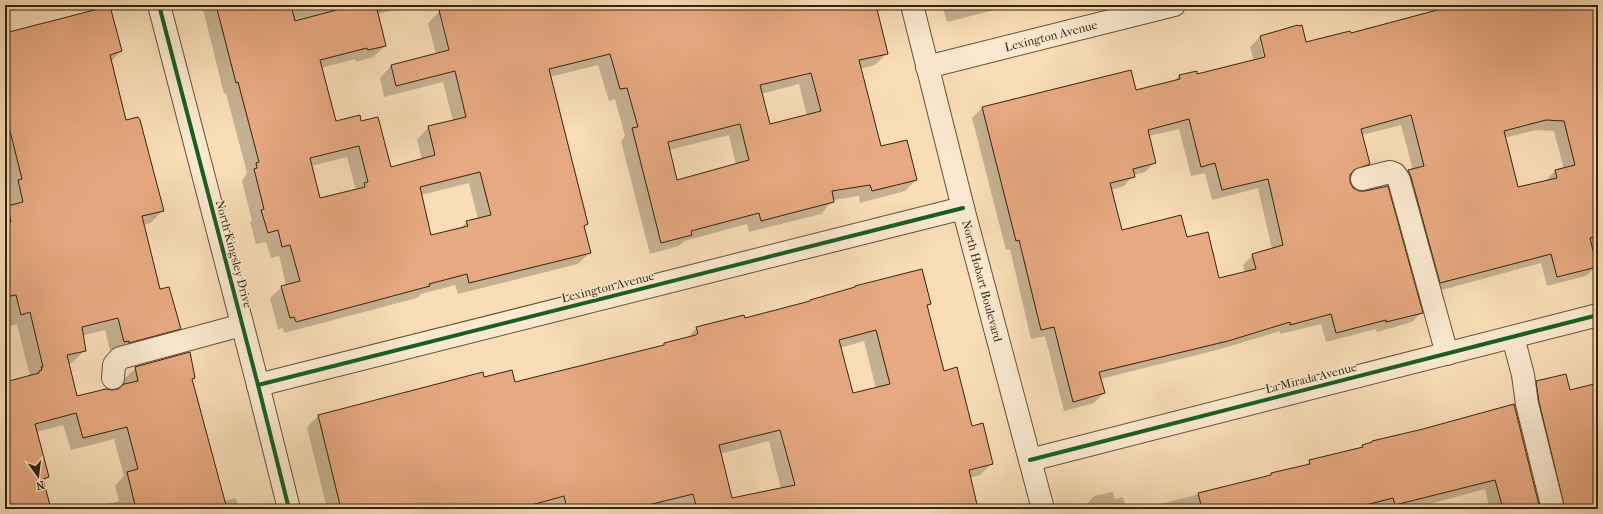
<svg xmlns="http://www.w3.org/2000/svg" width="1603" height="514" viewBox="0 0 1603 514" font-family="'IM FELL French Canon',serif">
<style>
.shadow{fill:#0003;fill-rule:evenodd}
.building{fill:#e7a981;stroke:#37220b;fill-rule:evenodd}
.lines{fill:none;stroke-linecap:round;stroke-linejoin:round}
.minor-casing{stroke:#675136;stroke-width:24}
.minor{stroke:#fae9d0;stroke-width:22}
.cycleway-casing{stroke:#fae9d0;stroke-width:6}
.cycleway{stroke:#1b5e20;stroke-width:4}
.labels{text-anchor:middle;stroke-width:3;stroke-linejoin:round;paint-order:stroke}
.street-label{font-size:12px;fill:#37220b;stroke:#fae9d0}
</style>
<rect width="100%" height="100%" fill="#f8ddb7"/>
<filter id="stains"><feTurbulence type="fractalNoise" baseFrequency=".005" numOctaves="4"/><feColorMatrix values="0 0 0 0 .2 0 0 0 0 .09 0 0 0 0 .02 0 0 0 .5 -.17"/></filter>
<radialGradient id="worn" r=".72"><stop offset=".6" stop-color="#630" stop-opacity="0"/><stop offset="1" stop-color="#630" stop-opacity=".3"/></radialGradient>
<g class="shadow">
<path d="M 202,5 L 413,5 L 377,14 L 385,46 L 373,57 L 356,62 L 355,59 L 321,68 L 335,122 L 361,123 L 391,168 L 422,160 L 417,139 L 429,127 L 453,121 L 443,82 L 384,97 L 380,78 L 391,66 L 436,54 L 428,23 L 440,11 L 464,5 L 872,5 L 887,53 L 875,65 L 860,69 L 880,148 L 916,180 L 905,191 L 860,203 L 859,196 L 833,200 L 821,214 L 749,232 L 747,224 L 684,241 L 679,246 L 650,254 L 621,141 L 625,136 L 615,99 L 609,101 L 598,65 L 550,77 L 587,224 L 583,228 L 590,252 L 578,264 L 458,294 L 455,285 L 421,294 L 417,298 L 284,333 L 283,328 L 278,329 L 270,298 L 282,287 L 286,285 L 279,256 L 271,258 L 266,242 L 256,244 L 250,222 L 252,221 L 242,181 L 247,173 L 226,93 L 224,94 ZM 440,18 L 442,18 L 451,54 L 450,55 ZM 799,84 L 807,116 L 769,125 L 761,94 ZM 729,135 L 736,165 L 676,181 L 669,150 ZM 347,157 L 356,190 L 320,199 L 311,166 ZM 469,183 L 478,219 L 467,222 L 460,229 L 430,236 L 421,195 Z"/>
<polygon points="942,5 1014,5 947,22"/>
<path d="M 1462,5 L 1598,5 L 1598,251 L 1593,253 L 1596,266 L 1586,276 L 1547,286 L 1541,263 L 1431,293 L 1398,181 L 1408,171 L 1413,170 L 1401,125 L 1362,135 L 1369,164 L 1359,174 L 1349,177 L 1349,182 L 1422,312 L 1412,322 L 1377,332 L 1376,329 L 1326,342 L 1321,324 L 1280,334 L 1280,331 L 1217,350 L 1100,379 L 1104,393 L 1094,403 L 1064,411 L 1045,336 L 1031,339 L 1010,249 L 1006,250 L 972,118 L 982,108 L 1130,71 L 1135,91 L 1174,81 L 1179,76 L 1196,73 L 1197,75 L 1254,61 L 1250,47 L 1260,37 L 1305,43 L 1350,35 ZM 1260,42 L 1262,42 L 1267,62 L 1265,62 ZM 1179,129 L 1191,176 L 1205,173 L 1212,200 L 1258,188 L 1272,249 L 1253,255 L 1243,265 L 1245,273 L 1218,279 L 1186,238 L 1121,231 L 1111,190 L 1124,186 L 1134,175 L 1145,172 L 1155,162 L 1149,136 ZM 1536,130 L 1554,131 L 1564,169 L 1555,171 L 1545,181 L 1518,189 L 1504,138 Z"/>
<polygon points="5,34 121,51 111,62 126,122 163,210 151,223 143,225 159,291 179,328 167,341 111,354 105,330 82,336 85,350 72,363 68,364 76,397 118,390 124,385 123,380 136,368 194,378 191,380 203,428 205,428 224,501 236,498 239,509 89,509 119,501 115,486 124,476 114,439 71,450 63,425 36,432 48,477 43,482 50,509 5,509 5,383 30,376 17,324 8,327 5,314 5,184 8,184 5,173"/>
<path d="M 930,304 L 927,307 L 944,372 L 971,427 L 992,463 L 980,475 L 970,478 L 977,509 L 679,509 L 678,506 L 665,509 L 327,509 L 307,427 L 319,415 L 484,378 L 514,383 L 662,346 L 665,344 L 687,338 L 697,328 L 744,320 ZM 864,341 L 876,389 L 852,395 L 840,348 ZM 769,441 L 781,489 L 731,499 L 720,454 Z"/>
<polygon points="1537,382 1570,391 1598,384 1598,509 1553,509 1527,392"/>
<polygon points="1423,430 1539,509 1497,509 1496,504 1489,506 1485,489 1419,507 1418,505 1404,509 1384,509 1383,508 1378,509 1140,509 1268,477 1271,474 1305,466 1310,461 1359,449 1363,445"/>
<polygon points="1113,492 1115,499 1123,497 1126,509 1085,509 1084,507 1094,496"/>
</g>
<g class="building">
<path d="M 216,5 L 291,5 L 295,21 L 355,5 L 376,5 L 386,46 L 368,50 L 367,48 L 320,60 L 336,121 L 360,115 L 361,121 L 378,117 L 391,167 L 435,155 L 428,126 L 466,117 L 455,71 L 396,86 L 391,65 L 449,50 L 439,10 L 459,5 L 655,5 L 656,10 L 664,8 L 664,10 L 682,5 L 876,5 L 888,54 L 859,60 L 881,146 L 907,140 L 917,180 L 872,191 L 870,185 L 832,191 L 834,202 L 761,221 L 759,213 L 691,231 L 692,235 L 661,243 L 632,128 L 638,127 L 627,88 L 620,89 L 610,54 L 549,69 L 588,224 L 584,226 L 591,253 L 469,283 L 467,274 L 429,284 L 430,286 L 296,322 L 294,317 L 290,318 L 281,286 L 300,281 L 290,245 L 282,247 L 278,230 L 268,233 L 261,210 L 264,209 L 254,169 L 257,168 L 256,163 L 259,162 L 238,82 L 236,83 ZM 811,73 L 821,111 L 770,124 L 760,85 ZM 740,124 L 749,160 L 677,180 L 668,142 ZM 359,146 L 368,182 L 364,183 L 365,187 L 320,198 L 310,158 ZM 480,172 L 491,215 L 466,221 L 468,226 L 431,235 L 420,187 Z"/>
<path d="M 1456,5 L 1598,5 L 1598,236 L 1590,238 L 1597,267 L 1557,277 L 1551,254 L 1440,283 L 1411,177 L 1408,170 L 1424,166 L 1411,115 L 1361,129 L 1370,164 L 1354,170 L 1350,175 L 1350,182 L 1353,188 L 1359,191 L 1365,191 L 1388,186 L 1423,313 L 1386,322 L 1386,320 L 1336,333 L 1331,314 L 1290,325 L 1290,322 L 1228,341 L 1099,372 L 1105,393 L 1073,402 L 1054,327 L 1041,330 L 1019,240 L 1016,241 L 982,107 L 1131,70 L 1136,90 L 1180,79 L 1179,75 L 1197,71 L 1197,74 L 1265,57 L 1260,36 L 1298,25 L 1298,26 L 1302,25 L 1306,42 L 1350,31 L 1351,33 ZM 1189,119 L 1201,167 L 1215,163 L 1222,190 L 1268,179 L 1283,245 L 1252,254 L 1256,269 L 1219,278 L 1208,232 L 1187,237 L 1181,215 L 1122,230 L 1110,183 L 1135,177 L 1133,169 L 1156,163 L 1148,130 ZM 1546,120 L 1564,121 L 1575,165 L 1555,170 L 1557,178 L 1518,187 L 1504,131 Z"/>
<polygon points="110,6 122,51 110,55 126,120 138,117 140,120 164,211 142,216 160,289 169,287 181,329 129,343 129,341 124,342 118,318 82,327 86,351 67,355 77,396 106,389 112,390 118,389 124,384 138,381 135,367 190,352 195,378 192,379 227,509 136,509 127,472 138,469 127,427 83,438 76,413 35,424 49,477 43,479 51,509 5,509 5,382 39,373 39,371 42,370 41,367 43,367 30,312 21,315 16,295 5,297 5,222 11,222 7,206 23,202 18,180 22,179 5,111 5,33"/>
<path d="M 922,269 L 931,304 L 927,305 L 944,371 L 957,367 L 972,426 L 983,423 L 993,464 L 969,470 L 978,509 L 697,509 L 693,494 L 632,509 L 567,509 L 564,496 L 517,509 L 341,509 L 318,415 L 483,372 L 484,377 L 512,370 L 515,382 L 664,345 L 664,343 L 696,335 L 698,333 L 696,327 L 744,315 L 745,318 L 810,301 L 810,300 L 855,287 L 855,286 ZM 876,330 L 890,384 L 853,393 L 839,340 ZM 780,430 L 795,485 L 732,498 L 719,445 Z"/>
<polygon points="1566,374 1570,390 1598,383 1598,509 1565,509 1539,402 1536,381"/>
<polygon points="1514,404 1540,509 1503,509 1495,480 1395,505 1393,498 1350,509 1202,509 1198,493 1271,475 1271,473 1310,464 1309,460 1363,447 1362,445 1372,442 1372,441 1423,429"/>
</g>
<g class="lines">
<g class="minor-casing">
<g id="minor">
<polyline points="159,5 258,385 289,509"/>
<polyline points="912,5 963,208 1043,509"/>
<polyline points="927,67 1174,5"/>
<polyline points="1362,179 1390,172 1395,174 1399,180 1447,354"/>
<polyline points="1513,337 1523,375 1527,404 1553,509"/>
<polyline points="113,378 114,365 120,358 242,325"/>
<polyline points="258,385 963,208"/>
<polyline points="1030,460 1598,315"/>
</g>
</g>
<use href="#minor" class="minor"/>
<g class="cycleway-casing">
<g id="cycleway">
<polyline points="159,5 258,385 289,509"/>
<polyline points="258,385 963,208"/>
<polyline points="1030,460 1598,315"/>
</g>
</g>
<use href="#cycleway" class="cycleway"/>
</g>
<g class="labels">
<g class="street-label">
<text transform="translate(1051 36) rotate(-14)" y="4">Lexington Avenue</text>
<text transform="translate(234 254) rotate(75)" y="4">North Kingsley Drive</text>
<text transform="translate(982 281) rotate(75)" y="4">North Hobart Boulevard</text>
<text transform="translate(608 287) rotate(-14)" y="4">Lexington Avenue</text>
<text transform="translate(1311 378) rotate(-14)" y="4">La Mirada Avenue</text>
</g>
</g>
<rect width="1603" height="514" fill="none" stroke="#f8ddb7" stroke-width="20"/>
<rect x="6" y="6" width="1591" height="502" fill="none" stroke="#37220b" stroke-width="2"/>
<rect x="10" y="10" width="1583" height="494" fill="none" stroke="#37220b"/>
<g transform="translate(38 476) rotate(166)" stroke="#fae9d0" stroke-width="3" paint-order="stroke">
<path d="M0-3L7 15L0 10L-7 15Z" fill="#37220b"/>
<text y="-6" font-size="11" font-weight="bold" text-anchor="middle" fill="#37220b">N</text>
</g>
<rect width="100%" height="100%" filter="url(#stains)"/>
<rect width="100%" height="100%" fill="url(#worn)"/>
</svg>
